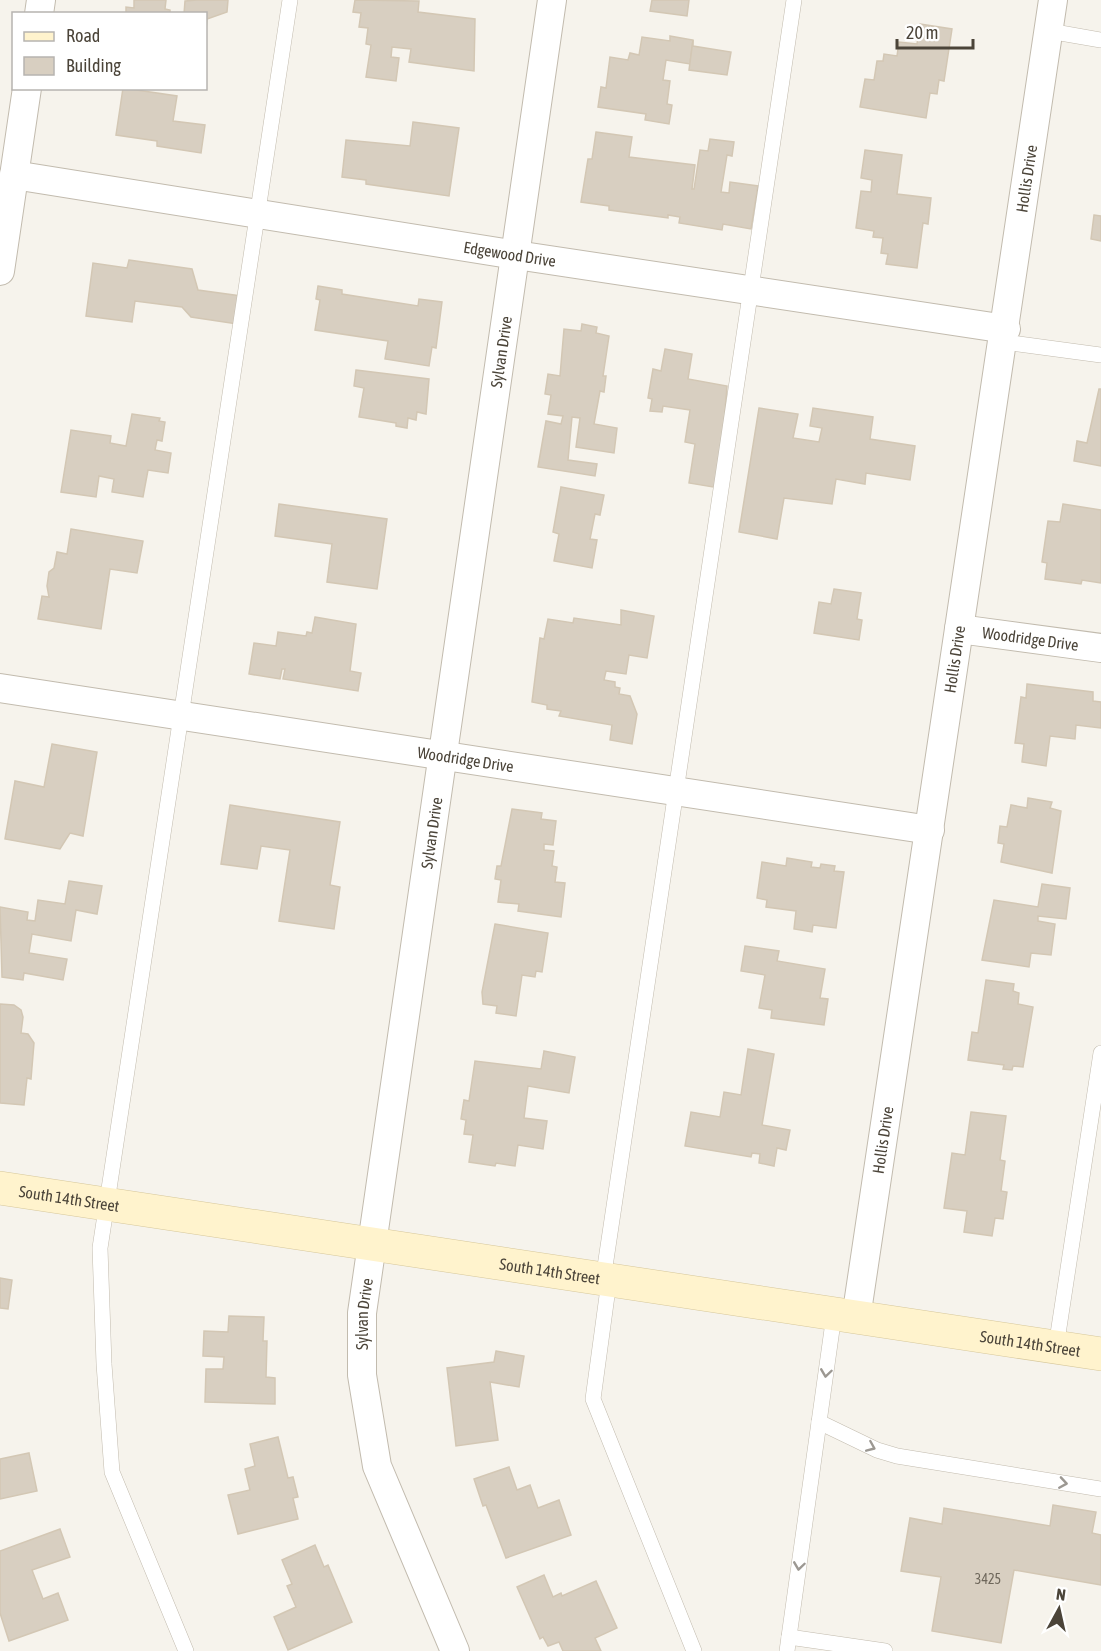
<svg xmlns="http://www.w3.org/2000/svg" width="1101" height="1651" viewBox="0 0 1101 1651" font-family="'Asap Condensed',sans-serif">
<style>
.building{fill:#d8cfc1;stroke:#d3c7b4;stroke-width:1.5}
.lines{fill:none;stroke-linecap:round;stroke-linejoin:round}
.service-casing{stroke:#c2bbae;stroke-width:16}
.minor-casing{stroke:#c2bbae;stroke-width:30}
.secondary-casing{stroke:#d6c79b;stroke-width:34}
.service{stroke:#fff;stroke-width:15}
.minor{stroke:#fff;stroke-width:28}
.secondary{stroke:#fff3cd;stroke-width:33}
.oneway{stroke:#9c9892}
.labels{text-anchor:middle;stroke-width:5;stroke-linejoin:round;paint-order:stroke}
.number-label{font-size:14px;fill:#6e675b}
.street-label{font-size:16px;fill:#4b4439;stroke:#fff}
</style>
<rect width="100%" height="100%" fill="#f6f3ec"/>
<g class="building">
<polygon points="134,0 166,0 165,9 170,10 170,14 126,14 126,7 134,8"/>
<polygon points="197,0 228,0 227,12 207,19 206,30 206,14 184,14 185,1"/>
<polygon points="355,0 419,1 418,12 475,19 474,71 409,62 411,49 392,47 391,57 399,58 396,81 366,77 371,45 366,44 368,28 359,27 361,13 353,12"/>
<polygon points="652,0 689,0 687,16 650,11"/>
<polygon points="920,24 952,29 944,81 939,80 937,94 930,93 926,118 860,107 865,79 874,80 877,61 883,61 884,54 897,56 899,42 917,44"/>
<polygon points="670,36 693,40 690,64 666,60 663,80 670,81 667,104 672,105 669,124 645,120 646,114 598,107 601,87 606,88 610,57 628,60 630,53 639,55 642,37 670,41"/>
<polygon points="693,40 693,46 731,52 727,75 689,70"/>
<polygon points="123,88 177,96 173,121 205,125 201,153 157,146 157,141 116,135"/>
<polygon points="413,122 459,128 449,196 366,184 366,180 342,177 346,140 410,146"/>
<polygon points="596,132 632,137 629,157 695,165 692,189 694,189 700,150 708,151 710,139 734,142 732,156 727,155 721,192 729,193 730,182 758,186 751,229 723,224 722,230 679,223 680,217 668,215 668,218 609,210 609,206 581,202 588,159 592,159"/>
<polygon points="865,150 902,155 897,194 931,198 928,224 923,223 917,268 886,264 888,254 881,253 883,238 873,237 874,231 856,228 861,191 871,192 872,180 861,178"/>
<polygon points="1094,215 1101,216 1101,241 1091,239"/>
<polygon points="129,260 192,269 198,290 241,296 237,324 191,317 182,307 135,301 132,322 86,316 93,263 127,268"/>
<polygon points="318,286 342,290 342,294 418,306 419,299 442,302 436,348 432,347 429,366 385,359 388,341 315,330 320,300 316,299"/>
<polygon points="582,324 597,327 596,333 609,336 603,376 606,376 604,392 600,391 594,424 617,428 614,453 576,447 580,418 572,417 568,460 597,464 595,476 538,467 546,421 561,424 563,416 548,414 551,395 545,394 548,374 560,376 564,329 581,331"/>
<polygon points="665,349 692,354 688,379 727,386 719,488 689,483 695,444 685,442 690,410 663,406 662,412 650,411 652,399 648,398 653,369 661,371"/>
<polygon points="356,370 429,379 426,414 417,412 416,420 408,418 407,428 396,426 396,423 359,417 364,388 354,386"/>
<polygon points="1099,389 1101,389 1101,466 1074,461 1077,441 1087,443"/>
<polygon points="759,408 798,414 793,438 819,442 822,428 810,426 813,408 873,417 870,439 915,446 910,480 866,473 865,484 836,479 832,504 784,498 777,539 739,532"/>
<polygon points="132,414 160,418 159,421 165,422 162,441 157,440 155,450 171,453 168,473 148,470 143,497 112,492 114,479 99,476 96,497 61,492 71,430 111,436 110,443 126,446"/>
<polygon points="561,487 604,495 600,515 595,514 590,539 597,540 592,568 554,561 559,534 553,532"/>
<polygon points="279,504 387,519 377,589 327,582 332,544 275,536"/>
<polygon points="1063,504 1101,510 1101,583 1082,580 1081,584 1045,579 1047,563 1042,562 1048,521 1060,522"/>
<polygon points="71,529 143,541 137,573 110,569 101,629 38,619 42,596 49,597 47,586 49,572 54,568 57,552 67,554"/>
<polygon points="834,589 861,593 857,619 862,620 859,640 814,633 819,602 831,604"/>
<polygon points="621,610 654,616 647,658 629,655 626,674 606,671 604,680 615,682 615,687 620,688 619,694 630,696 637,714 632,744 610,740 612,725 559,716 561,711 547,709 547,705 532,702 540,638 544,639 548,619 573,623 574,618 621,625"/>
<polygon points="315,617 356,624 350,671 361,673 358,691 283,679 285,669 282,669 280,679 249,674 254,643 276,646 278,632 306,636 307,632 312,633"/>
<polygon points="1027,684 1093,692 1093,701 1101,702 1101,728 1076,725 1075,739 1050,736 1046,766 1022,762 1024,744 1015,743 1021,697 1026,698"/>
<polygon points="52,744 97,752 83,836 70,833 60,849 5,839 15,781 44,787"/>
<polygon points="1028,798 1052,802 1050,808 1061,811 1052,873 1001,862 1004,844 998,843 1000,826 1007,827 1011,805 1027,808"/>
<polygon points="230,805 340,822 330,885 340,887 334,929 279,921 290,850 261,846 257,869 221,864"/>
<polygon points="512,809 542,813 541,819 556,821 553,845 544,844 544,850 554,851 552,866 557,867 555,882 565,883 561,917 518,911 519,904 498,902 501,880 495,879 497,866 501,866"/>
<polygon points="787,858 812,862 811,867 820,868 821,864 835,866 834,871 844,872 836,928 813,925 812,932 794,929 796,911 766,907 767,900 757,898 762,862 786,866"/>
<polygon points="69,881 102,886 97,914 76,910 71,941 32,934 29,953 67,959 63,980 24,973 23,980 2,977 0,907 28,912 27,920 35,921 38,900 65,904"/>
<polygon points="1042,884 1070,888 1066,919 1038,916 1038,921 1055,924 1051,955 1031,953 1029,967 982,960 994,900 1038,907"/>
<polygon points="495,924 548,933 542,972 536,971 535,977 522,975 516,1016 496,1013 497,1006 483,1004 482,992"/>
<polygon points="745,946 779,951 777,961 825,969 820,998 828,999 824,1025 771,1018 772,1010 759,1008 765,975 741,971"/>
<polygon points="986,980 1014,984 1013,991 1019,993 1018,1004 1033,1007 1023,1067 1013,1066 1012,1070 1003,1069 1004,1065 968,1060 972,1032 978,1033"/>
<polygon points="0,1004 14,1005 21,1010 23,1017 21,1033 28,1034 34,1043 31,1079 27,1078 24,1105 0,1103"/>
<polygon points="748,1049 774,1054 762,1125 790,1130 786,1150 777,1148 774,1166 759,1163 760,1154 752,1153 751,1157 685,1146 691,1112 720,1117 724,1092 741,1095"/>
<polygon points="544,1051 575,1057 569,1093 528,1086 524,1118 547,1121 543,1149 518,1145 515,1166 496,1163 495,1166 469,1162 473,1135 464,1134 466,1120 461,1119 464,1100 469,1101 475,1061 541,1069"/>
<polygon points="971,1112 1006,1116 1000,1160 1005,1161 1001,1191 1007,1192 1003,1219 995,1218 992,1236 964,1232 967,1211 944,1208 952,1153 965,1155"/>
<polygon points="0,1278 12,1280 8,1309 0,1308"/>
<polygon points="229,1316 264,1317 263,1341 267,1341 266,1377 275,1378 275,1404 205,1402 206,1369 223,1369 224,1357 203,1356 204,1331 228,1332"/>
<polygon points="496,1351 524,1356 519,1387 490,1382 498,1440 456,1446 447,1368 494,1362"/>
<polygon points="278,1437 288,1478 293,1477 298,1497 293,1498 298,1519 238,1534 228,1495 250,1490 245,1469 255,1466 250,1444"/>
<polygon points="29,1453 37,1491 0,1499 0,1459"/>
<polygon points="509,1467 517,1490 530,1485 538,1508 559,1500 571,1535 506,1558 486,1505 483,1506 474,1479"/>
<polygon points="1053,1505 1096,1512 1092,1533 1101,1535 1101,1585 1014,1570 1001,1643 932,1631 941,1577 901,1571 910,1518 942,1524 944,1508 1050,1526"/>
<polygon points="60,1529 70,1557 32,1570 43,1599 58,1593 68,1620 9,1641 0,1613 0,1551"/>
<polygon points="315,1545 324,1567 328,1565 352,1622 288,1650 274,1617 296,1607 287,1586 292,1584 282,1560"/>
<polygon points="544,1575 553,1597 561,1593 562,1596 596,1581 617,1628 595,1638 601,1651 563,1651 559,1642 548,1646 543,1637 540,1639 517,1587"/>
</g>
<g class="lines">
<g class="service-casing">
<g id="service">
<polyline points="1049,31 1101,40"/>
<polyline points="1004,342 1101,355"/>
<polyline points="603,1280 794,0"/>
<polyline points="609,1281 593,1399 694,1651"/>
<polyline points="1056,1347 1101,1053"/>
<polyline points="819,1422 877,1450 897,1456 1101,1489"/>
<polyline points="789,1637 885,1651"/>
<polyline points="186,1651 112,1472 104,1364 100,1248 290,0"/>
<polyline points="787,1651 834,1315"/>
</g>
</g>
<g class="minor-casing">
<g id="minor">
<polyline points="39,14 41,0"/>
<path id="s1" d="M 14,175 L 516,255 L 1006,329"/>
<polyline points="0,271 27,88"/>
<path id="s2" d="M 959,629 L 1101,648"/>
<path id="s3" d="M 0,688 L 930,830"/>
<path id="s4" d="M 856,1318 L 1053,0"/>
<path id="s5" d="M 455,1651 L 377,1466 L 362,1375 L 362,1313 L 552,0"/>
</g>
</g>
<g class="secondary-casing">
<g id="secondary">
<path id="s6" d="M 0,1188 L 1101,1354"/>
</g>
</g>
<use href="#service" class="service"/>
<use href="#minor" class="minor"/>
<use href="#secondary" class="secondary"/>
</g>
<defs><path id="oneway-chevron" d="M-2-3.5L2.5 0L-2 3.5" fill="none" stroke-width="1.6" stroke-linecap="round" stroke-linejoin="round" transform="scale(1.5)"/></defs>
<g class="oneway">
<use href="#oneway-chevron" transform="translate(826 1373) rotate(98)"/>
<use href="#oneway-chevron" transform="translate(871 1447) rotate(23)"/>
<use href="#oneway-chevron" transform="translate(1063 1483) rotate(9)"/>
<use href="#oneway-chevron" transform="translate(799 1566) rotate(98)"/>
</g>
<g class="labels">
<g class="number-label">
<text x="988" y="1584">3425</text>
</g>
<g class="street-label">
<text dy="6" stroke="none"><textPath href="#s4" startOffset="1152">Hollis Drive</textPath></text>
<text dy="6" stroke="none"><textPath href="#s1" startOffset="502">Edgewood Drive</textPath></text>
<text dy="6" stroke="none"><textPath href="#s5" startOffset="1326">Sylvan Drive</textPath></text>
<text dy="6" stroke="none"><textPath href="#s2" startOffset="72">Woodridge Drive</textPath></text>
<text dy="6" stroke="none"><textPath href="#s4" startOffset="666">Hollis Drive</textPath></text>
<text dy="6" stroke="none"><textPath href="#s3" startOffset="471">Woodridge Drive</textPath></text>
<text dy="6" stroke="none"><textPath href="#s5" startOffset="840">Sylvan Drive</textPath></text>
<text dy="6" stroke="none"><textPath href="#s4" startOffset="180">Hollis Drive</textPath></text>
<text dy="6" stroke="none"><textPath href="#s6" startOffset="70">South 14th Street</textPath></text>
<text dy="6" stroke="none"><textPath href="#s6" startOffset="556">South 14th Street</textPath></text>
<text dy="6" stroke="none"><textPath href="#s5" startOffset="354">Sylvan Drive</textPath></text>
<text dy="6" stroke="none"><textPath href="#s6" startOffset="1042">South 14th Street</textPath></text>
</g>
</g>
<rect x="12" y="12" width="195" height="78" fill="#ffffff" stroke="#b7b4b0" stroke-width="1.5"/>
<rect x="24" y="32" width="30" height="9" fill="#fff3cd" stroke="#b7b4b0" stroke-width="1.5"/>
<text x="66" y="42" font-size="18" fill="#4b4439">Road</text>
<rect x="24" y="57" width="30" height="18" fill="#d8cfc1" stroke="#b7b4b0" stroke-width="1.5"/>
<text x="66" y="72" font-size="18" fill="#4b4439">Building</text>
<g transform="translate(1059 1609) rotate(8)" stroke="#ffffff" stroke-width="4.5" paint-order="stroke">
<path d="M0-4.5L10 22L0 15L-10 22Z" fill="#4b4439"/>
<text y="-9" font-size="16" font-weight="bold" text-anchor="middle" fill="#4b4439">N</text>
</g>
<path d="M897 39v9h76v-9" fill="none" stroke="#4b4439" stroke-width="3"/>
<text x="906" y="39" font-size="18" fill="#4b4439" stroke="#ffffff" stroke-width="4.5" paint-order="stroke">20 m</text>
</svg>
